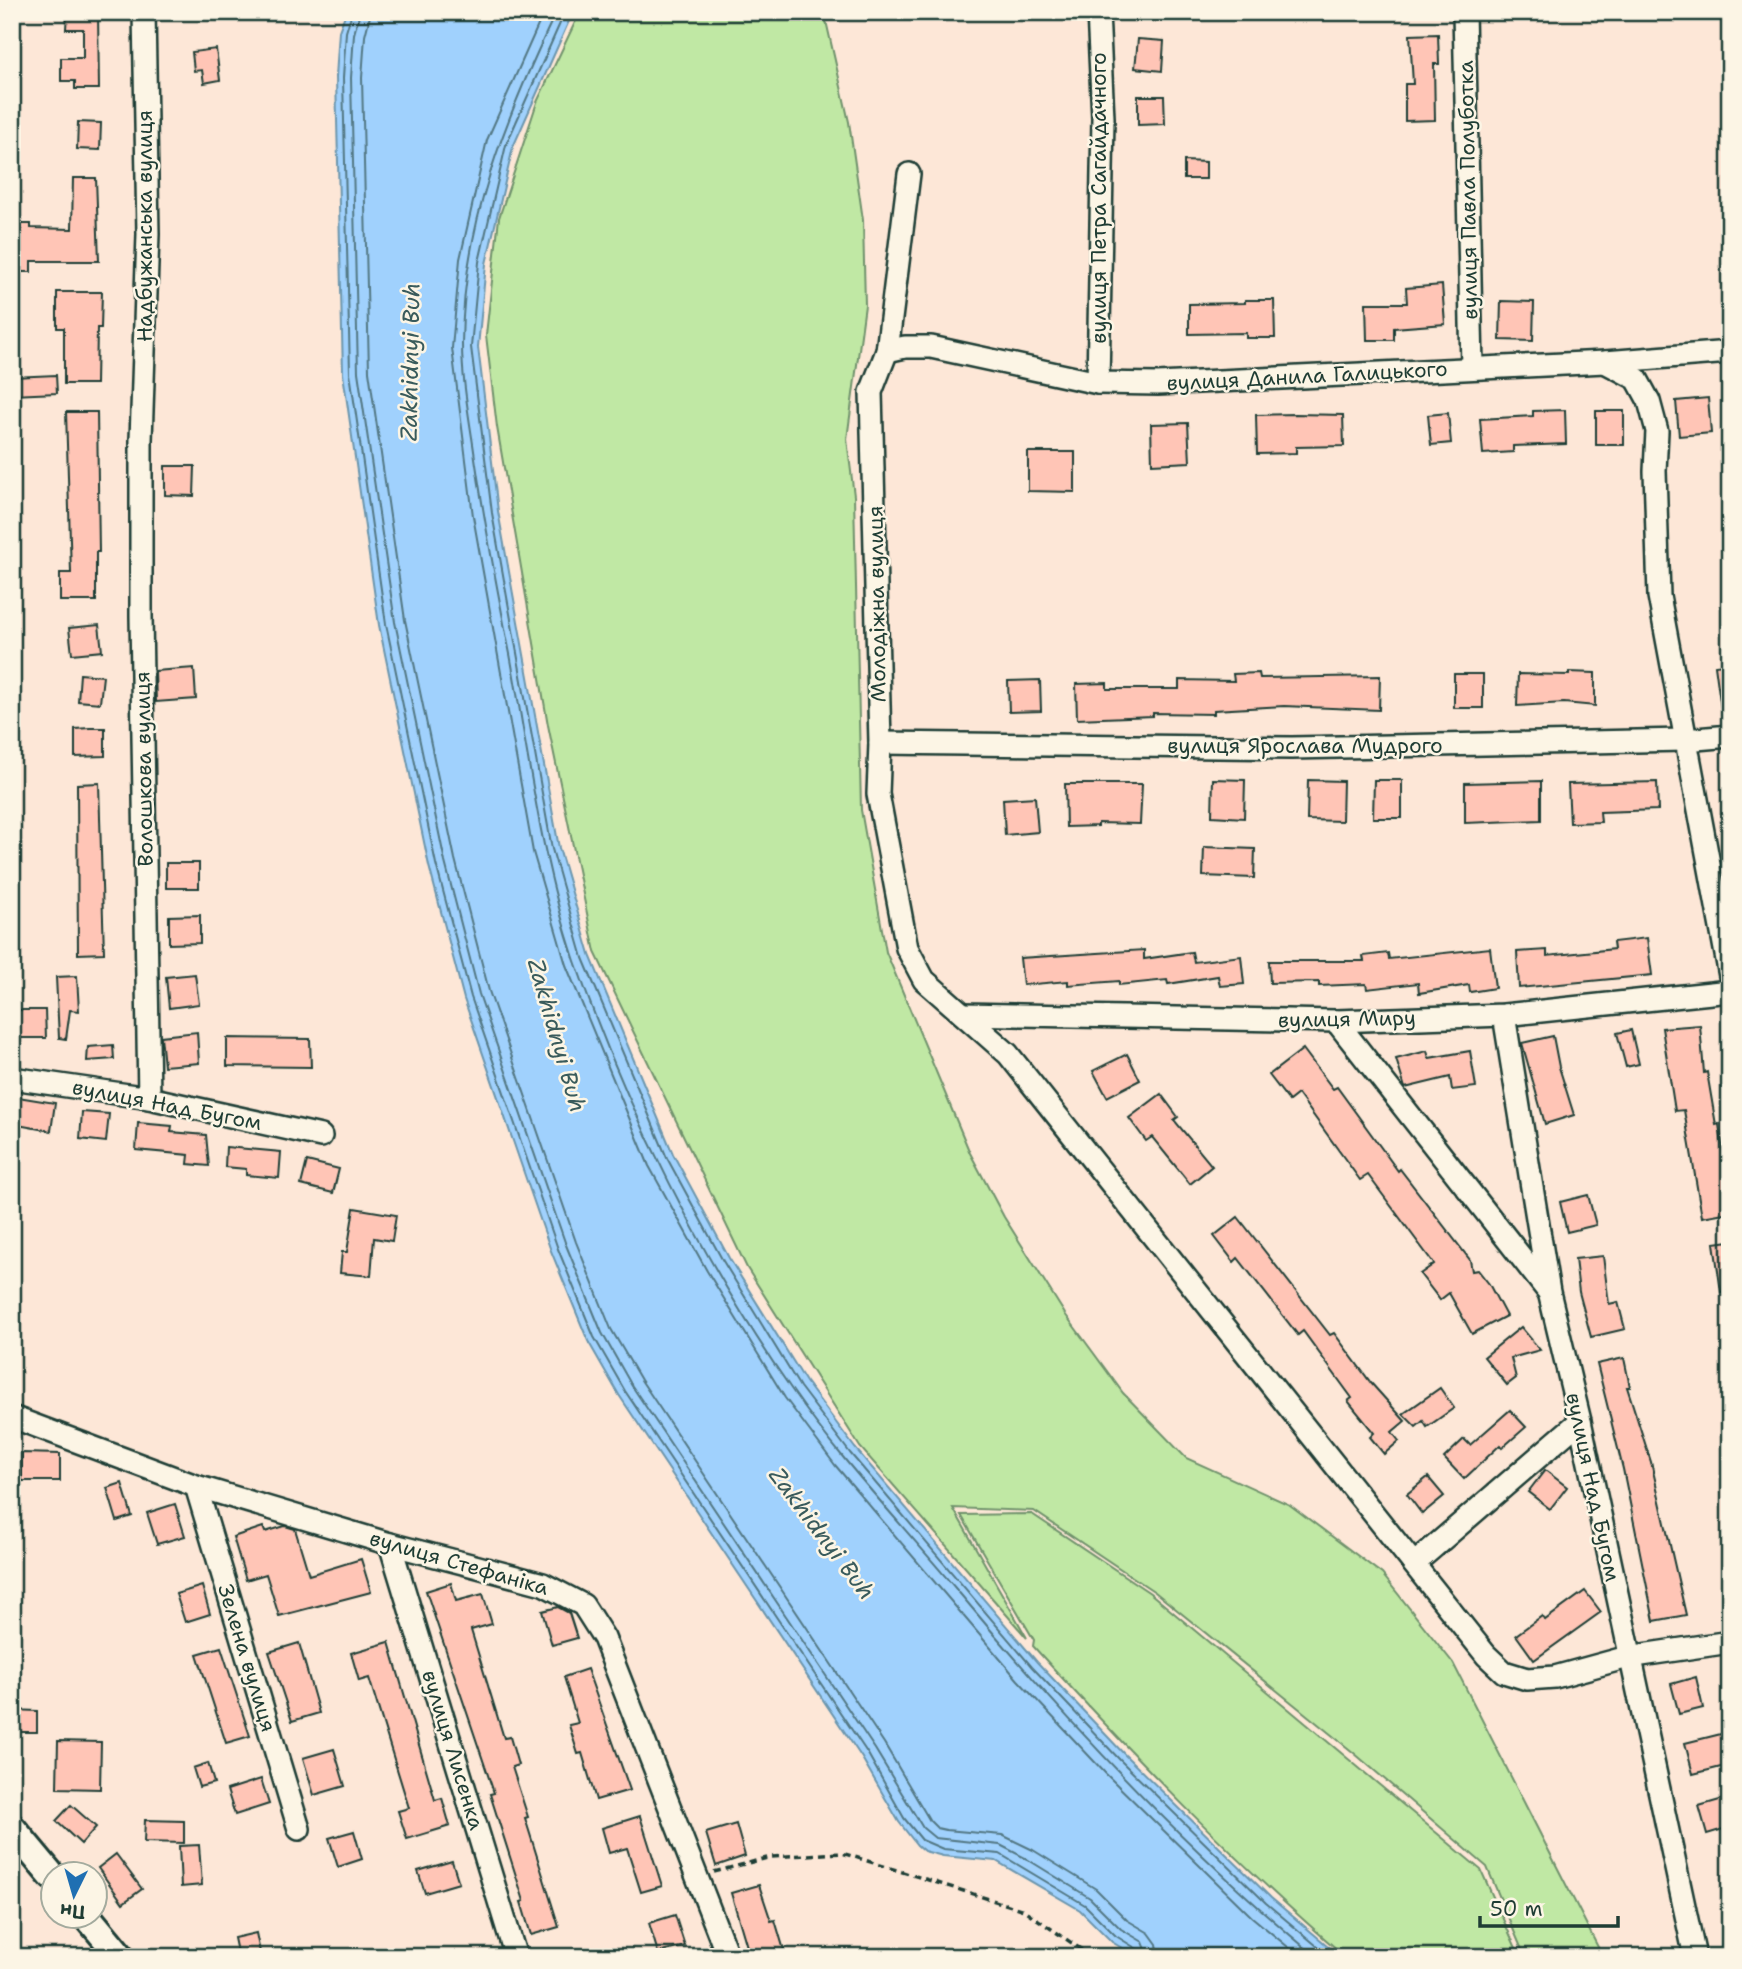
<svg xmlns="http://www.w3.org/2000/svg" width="1742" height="1969" viewBox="0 0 1742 1969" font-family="'Shantell Sans',sans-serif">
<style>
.green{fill:#c0e8a4;stroke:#70926c;stroke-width:2}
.water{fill:#a0d1fd;stroke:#6c96ad;stroke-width:2}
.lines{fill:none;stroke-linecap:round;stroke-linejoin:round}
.shore{stroke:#537884;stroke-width:2}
.building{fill:#ffc5b6;stroke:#1f3d34;stroke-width:2}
.minor-casing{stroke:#1f3d34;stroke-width:26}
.tertiary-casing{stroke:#1f3d34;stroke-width:32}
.path{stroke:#1f3d34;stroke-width:3.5;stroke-dasharray:7 5;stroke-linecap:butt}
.minor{stroke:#fcf5e5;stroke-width:21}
.tertiary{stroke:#fcf5e5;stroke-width:26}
.labels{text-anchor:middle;stroke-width:5;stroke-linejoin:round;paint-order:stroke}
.street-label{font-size:21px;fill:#1f3d34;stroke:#fcf5e5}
.water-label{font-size:23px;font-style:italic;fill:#395b5c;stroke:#fcf5e5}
</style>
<rect width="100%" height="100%" fill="#fde7d7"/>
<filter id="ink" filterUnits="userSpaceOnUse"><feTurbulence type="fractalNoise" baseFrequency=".0143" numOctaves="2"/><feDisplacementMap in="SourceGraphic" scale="14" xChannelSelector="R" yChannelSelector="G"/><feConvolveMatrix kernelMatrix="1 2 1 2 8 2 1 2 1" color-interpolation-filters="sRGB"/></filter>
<g filter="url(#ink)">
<g class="green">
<polygon points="580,12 824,12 849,122 863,220 865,305 847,439 854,496 861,810 886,952 970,1153 1004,1217 1065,1314 1123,1393 1186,1458 1290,1505 1382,1574 1453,1663 1603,1957 1525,1957 1487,1867 1354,1753 1155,1592 1034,1511 953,1508 1027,1638 860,1447 747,1268 595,952 548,725 497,427 486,335 499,218 537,102"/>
<path d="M 1032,1514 L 1150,1593 L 1481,1870 L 1520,1957 L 1346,1957 C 1234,1861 1132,1755 1033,1646 L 1034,1640 L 961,1515 Z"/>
</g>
<polygon class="water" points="346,12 573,12 513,147 486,264 478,347 498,511 559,848 590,955 673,1154 729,1258 806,1382 855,1448 1037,1662 1125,1755 1271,1898 1341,1957 1137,1957 1112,1942 1080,1910 996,1861 943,1856 924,1851 917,1845 899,1822 862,1758 619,1395 588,1341 551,1251 464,999 429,866 379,625 343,374 336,77 339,31"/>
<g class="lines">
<g class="shore">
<polyline points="352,12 346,32 343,78 350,373 386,624 436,864 471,997 558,1249 594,1337 625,1391 868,1754 904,1818 922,1840 943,1849 1000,1854 1085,1905 1116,1936 1137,1949 1140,1957"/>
<polyline points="360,12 354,34 351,78 358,372 395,622 445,862 479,994 566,1245 602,1333 632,1386 875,1749 923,1828 935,1838 1000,1845 1027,1859 1090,1898 1121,1929 1143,1942 1149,1957"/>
<polyline points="371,12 365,36 362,78 369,371 405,620 455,859 489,991 576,1242 611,1329 641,1380 884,1743 930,1821 937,1828 946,1830 1002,1835 1033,1850 1096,1889 1127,1920 1149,1933 1157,1944 1159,1957"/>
<polyline points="544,12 487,140 460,259 452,348 473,516 533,852 566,965 649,1166 707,1271 785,1398 835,1465 1018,1680 1106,1774 1252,1917 1300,1957"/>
<path d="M 556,12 C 505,119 463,223 462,344 C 462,377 468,411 473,444 C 483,514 496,584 510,654 C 529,757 541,861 575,961 C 625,1106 704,1264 792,1390 C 841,1461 901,1523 956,1589 C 1065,1720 1184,1847 1316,1957"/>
<polyline points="565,12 506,145 479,262 471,347 492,513 552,849 583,958 667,1158 723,1261 800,1387 850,1453 1032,1667 1120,1760 1266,1903 1330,1957"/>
</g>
</g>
<g class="building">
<polygon points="67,12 98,12 99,89 75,89 75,81 61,81 61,58 83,58 83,29 66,29"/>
<polygon points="1438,34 1439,64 1434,64 1435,120 1405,121 1405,84 1413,84 1410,35"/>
<polygon points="1138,39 1164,41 1162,71 1135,68"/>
<polygon points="216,49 220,80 204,83 202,70 194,71 192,52"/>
<polygon points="1138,96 1164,96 1165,124 1138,125"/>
<polygon points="78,122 101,123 100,150 77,149"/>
<polygon points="1184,161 1206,162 1206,179 1184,179"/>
<polygon points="73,178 96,178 99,261 31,261 31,272 12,272 12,224 31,224 31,228 72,229"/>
<polygon points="1442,285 1445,324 1394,328 1394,340 1367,340 1366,303 1407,303 1406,288"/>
<polygon points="57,292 102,292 101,328 97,328 96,384 64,384 64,328 57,328"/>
<polygon points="1245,300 1274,300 1275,338 1246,338 1246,333 1189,334 1189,304 1245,303"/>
<polygon points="1501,301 1534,302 1533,341 1500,340"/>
<polygon points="56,375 57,393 12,395 12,377"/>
<polygon points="1708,398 1711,433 1679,436 1676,401"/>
<polygon points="1565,410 1566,444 1513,446 1513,452 1483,454 1480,419 1533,416 1533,411"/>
<rect x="1596" y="411" width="28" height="34"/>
<polygon points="66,412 97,412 99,552 96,552 96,601 60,601 60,573 71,573"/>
<polygon points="1448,413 1451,443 1431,445 1428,415"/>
<polygon points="1295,414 1343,415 1344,446 1296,447 1296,453 1257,454 1256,415"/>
<polygon points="1188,423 1190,462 1152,464 1151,424"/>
<polygon points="1028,452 1075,452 1075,492 1028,491"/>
<polygon points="165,466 195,466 194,496 165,495"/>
<polygon points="99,625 102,651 72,654 69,628"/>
<polygon points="1730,663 1730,708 1721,709 1715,665"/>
<polygon points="194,668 196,699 156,702 155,671"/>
<polygon points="1569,672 1595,673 1595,706 1564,703 1517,706 1518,674 1569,675"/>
<polygon points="1259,673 1260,678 1380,676 1379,710 1284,706 1214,710 1214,714 1153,713 1153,716 1077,719 1076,684 1107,683 1107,689 1179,689 1179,680 1234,681 1233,674"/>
<polygon points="80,674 103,676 100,703 78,701"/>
<rect x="1454" y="674" width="29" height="34"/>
<polygon points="1040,680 1041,711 1009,712 1008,681"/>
<polygon points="90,728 105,728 105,756 75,757 75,729"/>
<polygon points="1213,779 1245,780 1244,818 1212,816"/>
<polygon points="1308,780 1343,781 1342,821 1307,820"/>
<polygon points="1374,780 1402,780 1402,818 1373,818"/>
<polygon points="1541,781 1541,820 1465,823 1465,783"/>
<polygon points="1657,782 1658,810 1600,812 1601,822 1570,823 1568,784"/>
<polygon points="99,783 104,953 78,954 77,784"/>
<polygon points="1065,784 1142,784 1140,824 1098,823 1098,826 1066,827"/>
<polygon points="1035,797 1038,832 1005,835 1003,799"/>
<polygon points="1204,847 1255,849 1254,878 1203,876"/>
<rect x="166" y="863" width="33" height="25"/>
<polygon points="200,915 200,943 169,944 169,916"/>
<polygon points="1647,938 1652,975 1519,988 1517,952 1547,950 1547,956 1614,949 1613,942"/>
<polygon points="1490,948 1495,988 1470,992 1469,985 1419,993 1418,983 1367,989 1366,984 1319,986 1319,982 1270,983 1269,961 1364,961 1363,956 1388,953 1389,959"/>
<polygon points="1144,950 1144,959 1192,952 1194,962 1241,956 1244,984 1220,986 1218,976 1168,984 1167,980 1119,985 1119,981 1068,985 1068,981 1023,985 1020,958"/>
<polygon points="195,974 199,1004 169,1008 166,977"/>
<polygon points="77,976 79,1011 70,1010 66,1039 59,1038 56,977"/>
<polygon points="13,1010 45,1010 46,1038 13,1038"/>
<polygon points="1700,1025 1704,1073 1707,1072 1716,1125 1719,1124 1730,1199 1730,1212 1702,1217 1684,1110 1675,1111 1662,1028"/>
<polygon points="1631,1030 1639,1064 1626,1067 1617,1033"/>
<polygon points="197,1032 199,1063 164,1066 161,1036"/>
<polygon points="1553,1036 1559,1067 1574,1115 1545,1124 1522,1043"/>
<polygon points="227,1038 310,1039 311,1067 227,1066"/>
<polygon points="113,1045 114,1059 87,1061 88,1047"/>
<polygon points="1303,1049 1333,1089 1337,1087 1398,1171 1400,1169 1470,1260 1472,1271 1478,1270 1489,1284 1506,1316 1472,1334 1449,1293 1440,1300 1420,1274 1434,1264 1368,1175 1360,1180 1298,1094 1289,1101 1269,1075"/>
<polygon points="1427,1051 1429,1058 1470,1051 1476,1087 1452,1090 1450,1077 1405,1088 1396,1059"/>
<polygon points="1127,1054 1140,1080 1107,1097 1093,1071"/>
<polygon points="1161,1094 1178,1117 1174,1120 1212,1166 1190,1184 1152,1137 1146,1141 1129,1118"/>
<polygon points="12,1096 55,1103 51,1131 12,1124"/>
<polygon points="82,1112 109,1114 106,1142 80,1139"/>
<polygon points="138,1123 172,1126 171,1132 206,1135 209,1166 188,1164 189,1155 136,1150"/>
<polygon points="226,1147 281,1152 279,1178 246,1175 246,1169 225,1167"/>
<polygon points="307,1161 339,1169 333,1193 301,1185"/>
<polygon points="1588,1195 1596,1225 1567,1232 1560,1202"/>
<polygon points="354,1208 396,1215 392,1241 374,1238 371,1276 340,1273 342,1252 347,1252"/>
<polygon points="1238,1217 1330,1335 1334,1333 1371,1383 1405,1421 1392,1432 1399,1441 1384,1454 1370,1437 1374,1433 1348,1401 1352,1398 1303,1331 1298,1335 1238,1258 1234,1262 1214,1236"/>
<polygon points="1730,1241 1730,1292 1721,1292 1714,1243"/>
<polygon points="1603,1256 1609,1304 1618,1302 1625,1329 1591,1337 1579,1292 1575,1259"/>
<polygon points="1521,1327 1540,1350 1511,1358 1516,1378 1507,1385 1484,1357"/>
<polygon points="1624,1358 1630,1387 1627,1387 1651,1462 1686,1615 1654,1621 1623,1469 1597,1364"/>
<polygon points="1440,1388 1454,1408 1427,1427 1423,1421 1416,1427 1403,1414"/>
<polygon points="1510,1410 1526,1427 1502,1448 1500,1445 1464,1479 1444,1458 1464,1439 1470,1445"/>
<polygon points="22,1453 60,1454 60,1481 22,1481"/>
<polygon points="1545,1470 1567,1487 1550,1509 1528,1492"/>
<polygon points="1428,1477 1444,1496 1422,1514 1407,1494"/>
<polygon points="122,1483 132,1516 117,1521 107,1488"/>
<polygon points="175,1504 185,1536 157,1544 147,1513"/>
<polygon points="285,1526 295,1529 309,1575 361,1559 371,1592 279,1616 266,1574 246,1580 233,1537 263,1527 265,1532"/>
<polygon points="451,1583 456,1601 483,1594 492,1624 471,1630 504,1738 510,1737 518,1765 512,1767 528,1817 525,1818 559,1927 531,1935 521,1902 524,1901 490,1794 494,1793 426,1591"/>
<polygon points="202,1586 210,1614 185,1622 176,1594"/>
<polygon points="1585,1591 1601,1612 1534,1660 1516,1635 1542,1616 1545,1620"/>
<polygon points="558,1607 569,1613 577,1638 552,1645 542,1611"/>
<polygon points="389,1642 435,1800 442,1798 450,1826 407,1839 398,1811 409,1808 369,1678 359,1681 351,1653"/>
<polygon points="299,1643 319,1713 292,1721 269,1652"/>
<polygon points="221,1647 250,1736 226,1743 197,1654"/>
<polygon points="587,1669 630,1790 596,1800 582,1753 578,1754 569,1725 578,1723 564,1677"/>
<polygon points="1696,1677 1703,1708 1679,1714 1671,1684"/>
<polygon points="12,1710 37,1711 37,1732 12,1732"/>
<polygon points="1721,1734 1729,1765 1693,1774 1685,1743"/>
<polygon points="58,1741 101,1742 100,1789 57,1788"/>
<polygon points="334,1749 345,1786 314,1795 303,1758"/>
<polygon points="208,1763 214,1783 199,1787 193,1768"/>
<polygon points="261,1779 269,1804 235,1815 227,1790"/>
<polygon points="1730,1797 1730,1827 1707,1834 1699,1806"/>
<polygon points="71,1805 96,1827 81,1844 56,1821"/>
<polygon points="640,1816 662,1886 641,1892 627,1848 609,1853 602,1828"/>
<polygon points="145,1820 184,1821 184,1843 144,1842"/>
<polygon points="736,1824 745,1856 716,1866 706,1833"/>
<polygon points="354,1831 362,1859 338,1867 329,1838"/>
<polygon points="199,1845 202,1885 181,1887 179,1846"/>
<polygon points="116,1854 142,1889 123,1903 98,1868"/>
<polygon points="452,1861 459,1883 425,1893 418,1871"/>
<polygon points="759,1885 771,1921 775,1920 786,1957 750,1957 731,1893"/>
<polygon points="675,1915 685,1946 658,1953 649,1923"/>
<polygon points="256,1933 261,1957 238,1957 234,1938"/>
</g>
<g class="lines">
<g class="minor-casing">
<g id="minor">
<polyline points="144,12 148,234 141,440 141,616 149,1098"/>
<polyline points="1098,12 1103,118 1098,383"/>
<polyline points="1464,12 1472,367"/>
<polyline points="909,174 887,351 871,392 880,743 878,794 907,948 924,980 1008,1054 1486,1655 1504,1672 1527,1679 1555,1677 1628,1657 1730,1642"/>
<polyline points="887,351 905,347 931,347 1098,383 1158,384 1605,362 1730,352"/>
<polyline points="1605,362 1637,379 1649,401 1657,431 1655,471 1659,596 1730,976"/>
<polyline points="880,743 1292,748 1685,740 1730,736"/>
<polyline points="963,1014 1336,1021 1504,1015 1730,991"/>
<polyline points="1504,1015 1549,1292 1580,1421 1695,1957"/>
<polyline points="1336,1021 1547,1290"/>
<polyline points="12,1078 149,1098 321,1136"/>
<polyline points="12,1417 196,1486 390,1544 543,1584 583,1605 604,1638 728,1957"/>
<polyline points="196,1486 299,1829"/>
<polyline points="390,1544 516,1957"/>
<polyline points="1414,1564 1580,1421"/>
</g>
</g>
<g class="tertiary-casing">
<g id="tertiary">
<polyline points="12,1828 52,1876"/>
<polyline points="87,1916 121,1957"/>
</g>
</g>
<polyline class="path" points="714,1872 771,1857 842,1853 1024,1910 1092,1957"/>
<use href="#minor" class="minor"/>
<use href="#tertiary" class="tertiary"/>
</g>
</g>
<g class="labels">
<g class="street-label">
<text transform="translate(1468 190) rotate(-91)" y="7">вулиця Павла Полуботка</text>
<text transform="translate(1099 198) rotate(-90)" y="7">вулиця Петра Сагайдачного</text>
<text transform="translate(145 226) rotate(-90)" y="7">Надбужанська вулиця</text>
<text transform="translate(1307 376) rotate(-3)" y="7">вулиця Данила Галицького</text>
<text transform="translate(877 604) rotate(-91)" y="7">Молодіжна вулиця</text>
<text x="1305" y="753">вулиця Ярослава Мудрого</text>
<text transform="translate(144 769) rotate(-91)" y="7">Волошкова вулиця</text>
<text transform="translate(1347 1019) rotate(-1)" y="7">вулиця Миру</text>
<text transform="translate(167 1105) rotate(11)" y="7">вулиця Над Бугом</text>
<text transform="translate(1593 1487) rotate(78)" y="7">вулиця Над Бугом</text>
<text transform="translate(459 1563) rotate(16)" y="7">вулиця Стефаніка</text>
<text transform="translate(247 1658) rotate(73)" y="7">Зелена вулиця</text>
<text transform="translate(453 1750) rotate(73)" y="7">вулиця Лисенка</text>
</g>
<g class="water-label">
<text transform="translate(410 362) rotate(-89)" y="8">Zakhidnyi Buh</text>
<text transform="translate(557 1035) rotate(74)" y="8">Zakhidnyi Buh</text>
<text transform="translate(822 1533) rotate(53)" y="8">Zakhidnyi Buh</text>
</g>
</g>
<rect width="1742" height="1969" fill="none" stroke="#fcf5e5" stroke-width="42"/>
<rect x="21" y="21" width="1700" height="1927" fill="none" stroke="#1f3d34" stroke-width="2.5" filter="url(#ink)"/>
<g transform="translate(74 1895) rotate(185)"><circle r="33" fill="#fcf5e5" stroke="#a4ab9e" stroke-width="2"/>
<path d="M0-5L12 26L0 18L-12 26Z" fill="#1f6fb2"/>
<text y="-10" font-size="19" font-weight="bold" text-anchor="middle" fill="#1f3d34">Пн</text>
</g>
<path d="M1480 1916v10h138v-10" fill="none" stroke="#1f3d34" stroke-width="3.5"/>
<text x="1490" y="1916" font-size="21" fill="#1f3d34" stroke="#fcf5e5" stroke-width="5" paint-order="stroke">50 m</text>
</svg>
